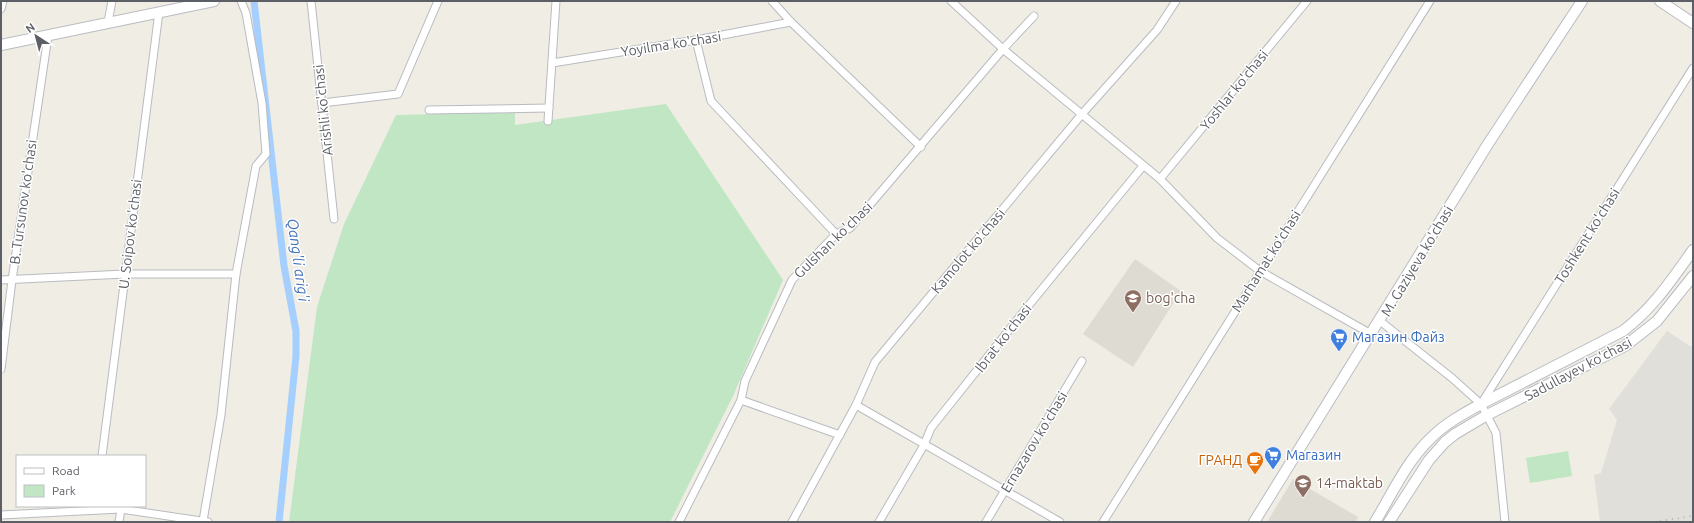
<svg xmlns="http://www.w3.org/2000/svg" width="1694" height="523" viewBox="0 0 1694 523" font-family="Ubuntu,sans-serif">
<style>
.industrial{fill:#e0dfd9}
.education{fill:#dedcd2}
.green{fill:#c1e6c4}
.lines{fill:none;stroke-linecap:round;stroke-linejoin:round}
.canal{stroke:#a5cffe;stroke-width:7}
.street-casing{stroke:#b9bbc0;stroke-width:9}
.secondary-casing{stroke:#babcc2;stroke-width:12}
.street{stroke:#fff;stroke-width:7}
.secondary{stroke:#fff;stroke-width:10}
.rail{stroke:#b5b6b6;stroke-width:2;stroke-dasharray:1 5;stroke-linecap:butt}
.labels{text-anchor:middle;stroke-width:3;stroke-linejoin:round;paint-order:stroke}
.street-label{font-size:14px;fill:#5c5f65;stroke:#fff}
.education-label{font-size:14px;fill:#785e54;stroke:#fff;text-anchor:start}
.shop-label{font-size:14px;fill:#366cbe;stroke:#fff;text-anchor:start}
.food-label{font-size:14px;fill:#c56008;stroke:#fff;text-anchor:end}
.water-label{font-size:15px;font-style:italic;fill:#4473b9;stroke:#fff}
</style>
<rect width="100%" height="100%" fill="#efede4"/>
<polygon class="industrial" points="1667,331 1691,347 1693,344 1693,522 1600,522 1594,475 1601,473 1617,420 1609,409"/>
<g class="education">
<polygon points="1135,259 1181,291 1133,367 1083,334"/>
<polygon points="1293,479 1358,517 1356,522 1267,522"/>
</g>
<g class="green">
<polygon points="666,104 783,280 733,396 670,522 289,522 317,307 344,224 396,115 515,112 515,125"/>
<polygon points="1568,451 1572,476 1530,483 1526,458"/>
</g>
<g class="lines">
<polyline class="canal" points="254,1 284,266 296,331 296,356 279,522"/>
<g class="street-casing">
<g id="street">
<polyline points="311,1 334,219"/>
<polyline points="772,1 791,22 921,147"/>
<polyline points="951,1 1003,49 1160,179 1217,238 1260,271 1371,334"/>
<polyline points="1,9 3,1"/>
<polyline points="108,22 112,1"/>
<polyline points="696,40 711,101 836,234"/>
<polyline points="552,63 696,40 791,22"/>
<polyline points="322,103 398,94 438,1"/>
<polyline points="429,110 549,108"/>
<polyline points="548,121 556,1"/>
<polyline points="1160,179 1307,1"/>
<polyline points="236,274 256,166 266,154 262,103 246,13 241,1"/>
<polyline points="1,280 125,274 236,274 221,415 203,521"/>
<polyline points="1380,321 1452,378 1481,404 1496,433 1505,522"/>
<polyline points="1,369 12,280 48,36"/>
<polyline points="741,400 840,435"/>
<polyline points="1481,404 1693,68"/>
<polyline points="856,405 1060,522"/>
<polyline points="102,456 159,12"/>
<polyline points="1,515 121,509 208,522"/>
<polyline points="119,522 121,509"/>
<polyline points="679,522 741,400 745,381 792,280 836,234 850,228 1003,49 1034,16"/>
<polyline points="792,522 856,405 875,362 1082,114 1157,30 1176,1"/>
<polyline points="879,522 924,445 931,428 1029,305 1143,166"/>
<polyline points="986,522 1082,361"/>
<polyline points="1103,522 1430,1"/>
</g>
</g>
<g class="secondary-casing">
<g id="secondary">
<polyline points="1660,1 1693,23"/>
<polyline points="1,45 214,1"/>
<polyline points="1254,522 1488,144 1582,1"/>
<path d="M 1375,522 C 1392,494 1407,460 1432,437 C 1446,423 1463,414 1481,404 L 1623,331 C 1654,307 1670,282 1693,250"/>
<polyline points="1389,522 1429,460 1445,442 1455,434 1487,415 1625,346 1657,321 1693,276"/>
</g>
</g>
<use href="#street" class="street"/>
<use href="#secondary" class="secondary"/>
<polyline class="rail" points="1660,521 1693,516"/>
</g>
<defs>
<g id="school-pin" transform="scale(0.9)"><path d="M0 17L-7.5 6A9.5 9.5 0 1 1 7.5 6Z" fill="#8d6e63" stroke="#fff"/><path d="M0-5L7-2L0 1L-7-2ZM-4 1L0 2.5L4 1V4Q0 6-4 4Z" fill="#fff"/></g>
<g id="supermarket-pin" transform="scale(0.9)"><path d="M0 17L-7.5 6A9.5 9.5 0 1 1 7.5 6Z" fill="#3f7fe0" stroke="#fff"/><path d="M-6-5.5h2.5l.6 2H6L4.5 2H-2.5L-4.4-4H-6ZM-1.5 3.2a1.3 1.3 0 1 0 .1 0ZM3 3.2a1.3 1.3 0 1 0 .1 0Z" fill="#fff"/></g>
<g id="cafe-pin" transform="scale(0.9)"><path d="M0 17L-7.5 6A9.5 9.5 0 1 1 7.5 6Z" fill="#e8710a" stroke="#fff"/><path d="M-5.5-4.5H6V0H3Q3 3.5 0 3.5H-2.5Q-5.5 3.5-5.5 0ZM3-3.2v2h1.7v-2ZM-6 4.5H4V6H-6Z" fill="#fff"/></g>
</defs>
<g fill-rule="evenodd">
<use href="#school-pin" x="1133" y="298"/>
<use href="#supermarket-pin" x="1339" y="337"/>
<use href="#supermarket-pin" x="1273" y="455"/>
<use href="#cafe-pin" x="1255" y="460"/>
<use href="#school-pin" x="1303" y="483"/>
</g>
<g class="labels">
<g class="street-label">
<text transform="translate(671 44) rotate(-9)" y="5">Yoyilma ko'chasi</text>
<text transform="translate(1234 90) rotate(-51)" y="5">Yoshlar ko'chasi</text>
<text transform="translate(323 110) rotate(-96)" y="5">Arishli ko'chasi</text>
<text transform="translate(23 202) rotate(-82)" y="5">B. Tursunov ko'chasi</text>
<text transform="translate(130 234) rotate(-83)" y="5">U. Soipov ko'chasi</text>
<text transform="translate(1587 236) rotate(-58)" y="5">Toshkent ko'chasi</text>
<text transform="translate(833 240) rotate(-44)" y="5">Gulshan ko'chasi</text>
<text transform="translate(968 251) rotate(-50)" y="5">Kamolot ko'chasi</text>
<text transform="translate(1266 261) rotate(-58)" y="5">Marhamat ko'chasi</text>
<text transform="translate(1417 261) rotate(-59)" y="5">M. Gaziyeva ko'chasi</text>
<text transform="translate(1003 338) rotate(-52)" y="5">Ibrat ko'chasi</text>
<text transform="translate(1578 369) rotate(-28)" y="5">Sadullayev ko'chasi</text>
<text transform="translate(1034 442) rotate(-59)" y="5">Ernazarov ko'chasi</text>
</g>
<g class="education-label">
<text x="1146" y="303">bog'cha</text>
<text x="1316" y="488">14-maktab</text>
</g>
<g class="shop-label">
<text x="1352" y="342">Магазин Файз</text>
<text x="1286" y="460">Магазин</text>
</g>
<g class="food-label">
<text x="1242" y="465">ГРАНД</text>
</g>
<g class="water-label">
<text transform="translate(298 260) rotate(82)" y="5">Qang'li arig'i</text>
</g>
</g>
<rect width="1694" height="523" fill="none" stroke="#5c5f65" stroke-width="4"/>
<rect x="16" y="455" width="130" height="52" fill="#ffffff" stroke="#bebfc1"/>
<rect x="24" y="468" width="20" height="6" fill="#ffffff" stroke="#bebfc1"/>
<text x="52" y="475" font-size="12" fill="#5c5f65">Road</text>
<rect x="24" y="485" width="20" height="12" fill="#c1e6c4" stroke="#bebfc1"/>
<text x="52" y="495" font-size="12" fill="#5c5f65">Park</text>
<g transform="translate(36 36) rotate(324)" stroke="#ffffff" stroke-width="3" paint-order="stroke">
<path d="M0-3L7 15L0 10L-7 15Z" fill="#5c5f65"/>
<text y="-6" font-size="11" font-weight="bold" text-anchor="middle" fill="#5c5f65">N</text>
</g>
</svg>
